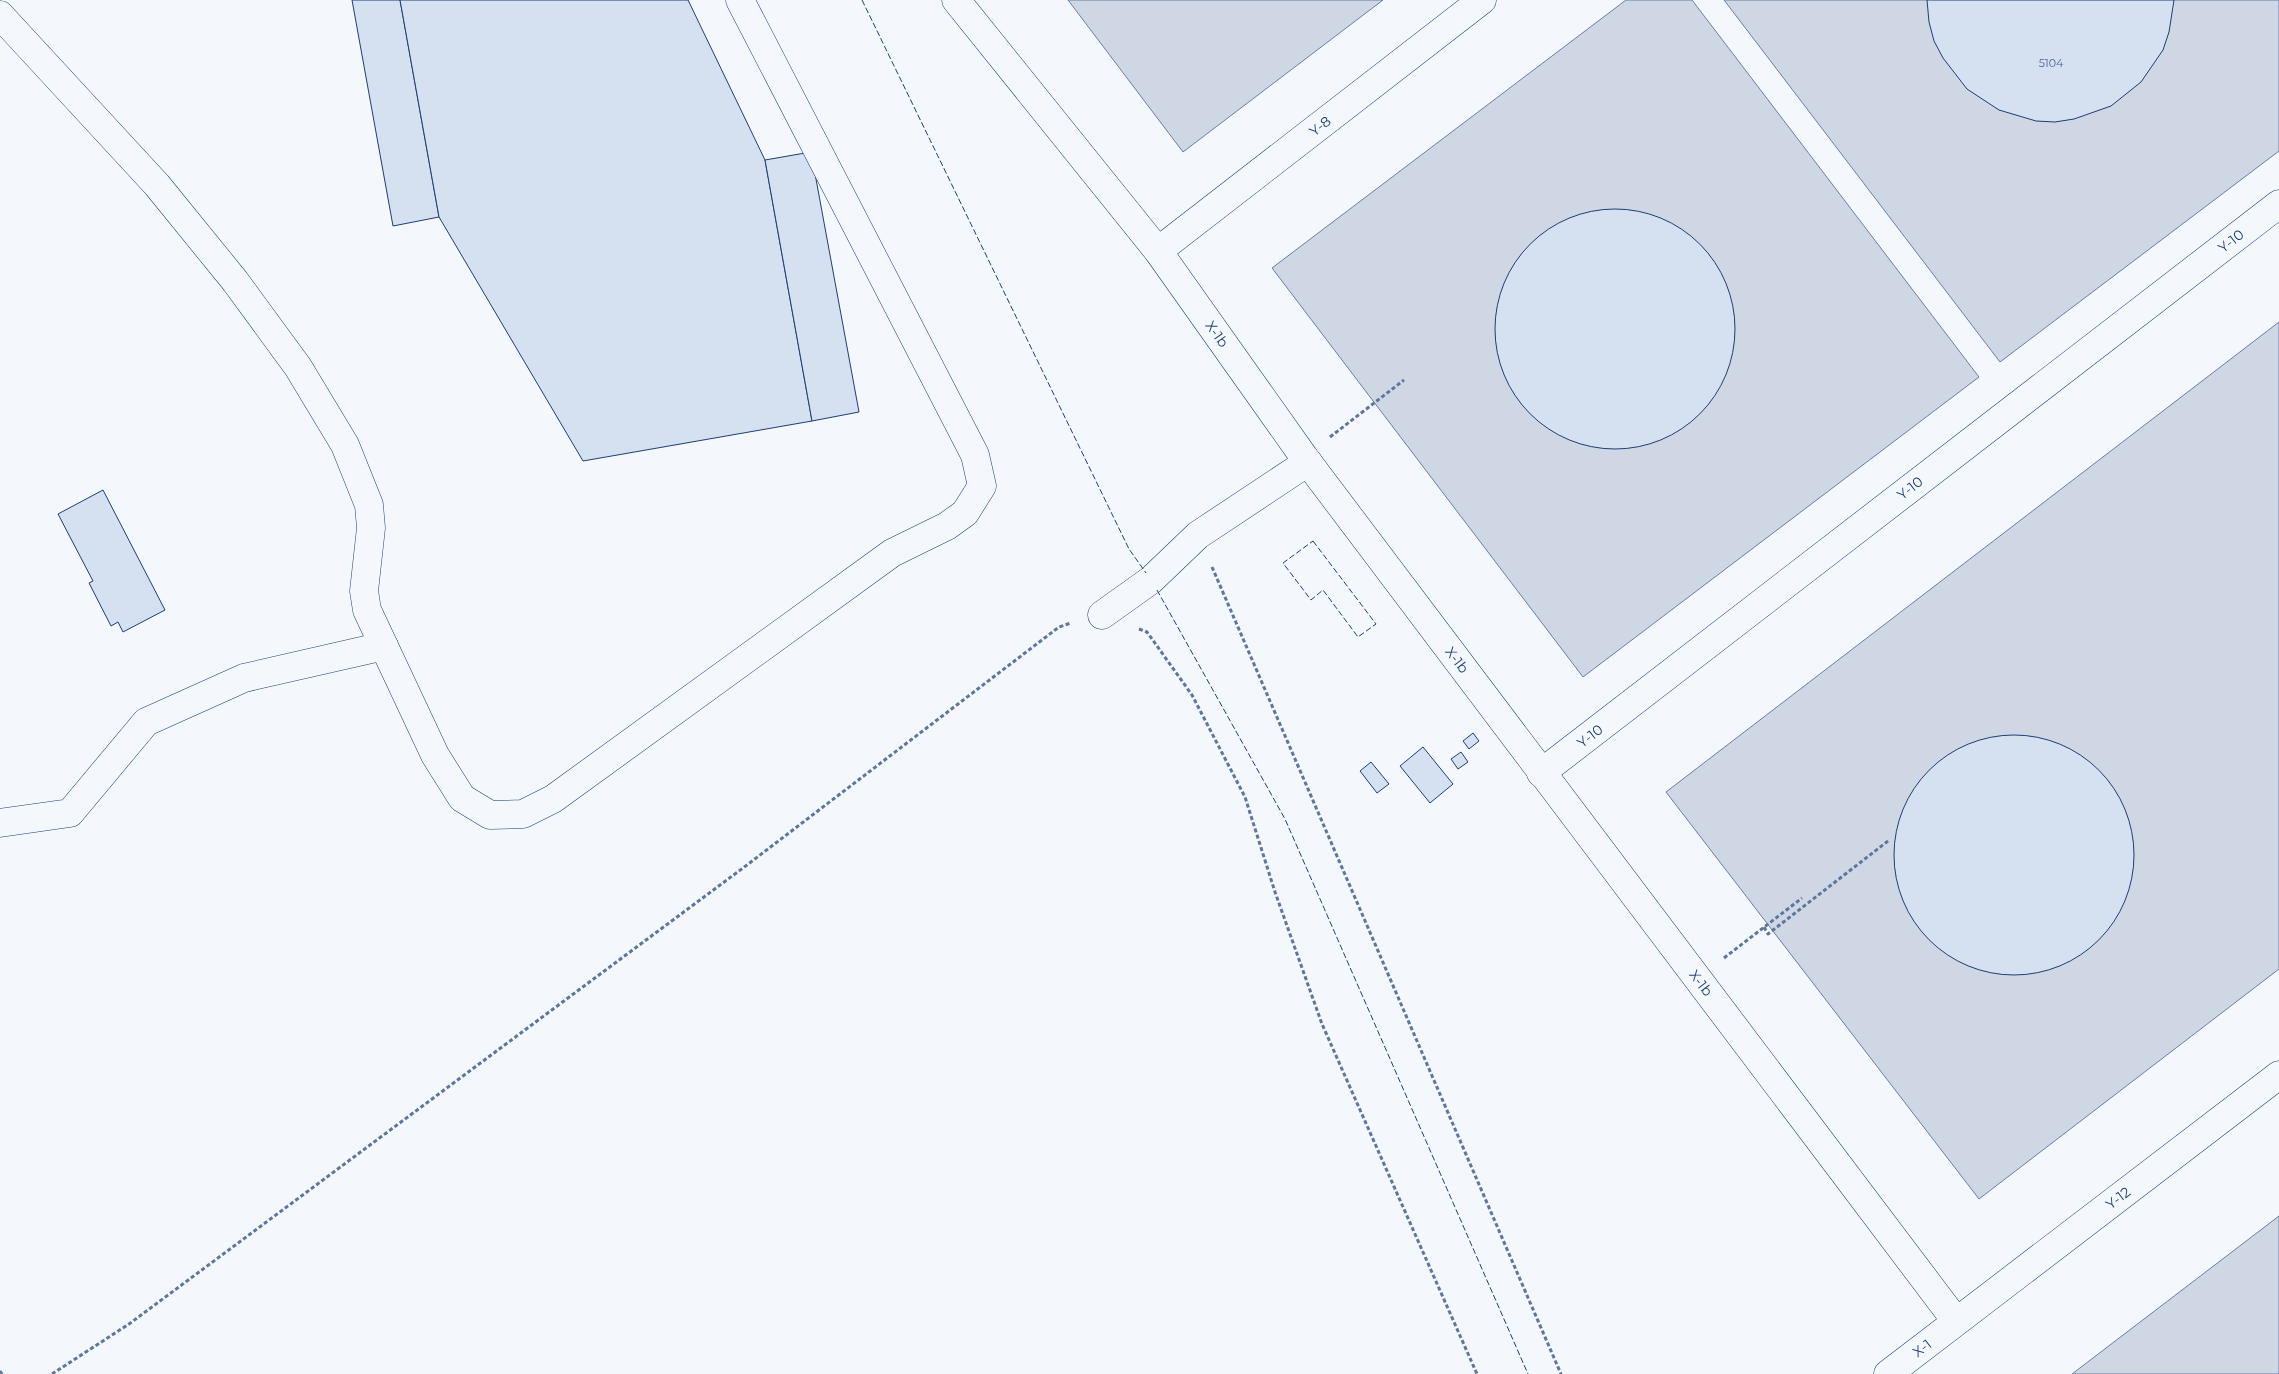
<svg xmlns="http://www.w3.org/2000/svg" width="2279" height="1374" viewBox="0 0 2279 1374" font-family="Montserrat,sans-serif">
<style>
.water{fill:#cfd7e4;stroke:#687fa3}
.building{fill:#d5e0f0;stroke:#1d3f73}
.lines{fill:none;stroke-linecap:round;stroke-linejoin:round}
.minor-casing{stroke:#1d3f73;stroke-width:29}
.path{stroke:#5e769c;stroke-width:3;stroke-dasharray:4 2.5;stroke-linecap:butt}
.minor{stroke:#f4f7fb;stroke-width:28}
.fence{stroke:#1d3f73;stroke-width:1;stroke-dasharray:6 2.5;stroke-linecap:butt}
.labels{text-anchor:middle;stroke-width:4;stroke-linejoin:round;paint-order:stroke}
.number-label{font-size:11px;fill:#4b6792}
.street-label{font-size:14px;fill:#1d3f73;stroke:#f4f7fb}
</style>
<rect width="100%" height="100%" fill="#f4f7fb"/>
<g class="water">
<polygon points="1068,0 1383,0 1183,152"/>
<polygon points="1626,0 1692,0 1979,377 1583,677 1272,268"/>
<polygon points="1724,0 2279,0 2279,151 2000,362"/>
<polygon points="2279,322 2279,969 1979,1199 1666,792"/>
<polygon points="2279,1216 2279,1374 2072,1374"/>
</g>
<g class="building">
<polygon points="352,0 400,0 439,217 393,226"/>
<polygon points="400,0 688,0 765,160 812,421 583,461 439,217"/>
<polygon points="1927,0 2174,0 2169,32 2163,50 2141,82 2111,106 2074,119 2055,122 2036,121 1999,110 1967,89 1943,58 1934,41 1929,22"/>
<polygon points="811,152 859,412 812,421 765,160"/>
<circle cx="1615" cy="329" r="120"/>
<polygon points="103,490 165,610 123,632 118,622 111,626 89,583 93,581 58,514"/>
<polygon points="1473,733 1479,741 1469,749 1463,741"/>
<circle cx="2014" cy="855" r="120"/>
<polygon points="1423,747 1453,784 1430,803 1400,766"/>
<polygon points="1461,752 1468,762 1458,769 1451,759"/>
<polygon points="1371,762 1389,784 1377,793 1360,771"/>
</g>
<g class="lines">
<g class="minor-casing">
<g id="minor">
<polyline points="956,0 1158,251 1304,457 1956,1321"/>
<polyline points="0,15 157,185 235,281 298,367 345,445 369,505 371,528 364,591 367,610 435,755 462,798 490,815 523,814 553,799 892,553 947,526 965,513 982,486 975,455 740,0"/>
<polyline points="1158,251 1482,0"/>
<polyline points="1102,615 1151,580 1198,535 1308,462"/>
<polyline points="1541,773 2279,204"/>
<polyline points="0,823 70,813 146,722 244,678 384,646"/>
<polyline points="1888,1374 2279,1075"/>
</g>
</g>
<g class="path">
<polyline points="1330,437 1404,380"/>
<polyline points="1212,567 1561,1374"/>
<polyline points="1139,629 1147,632 1192,695 1245,797 1275,892 1322,1024 1477,1374"/>
<polyline points="1764,927 1768,934 1888,841"/>
<polyline points="1724,958 1802,898"/>
<polyline points="0,1371 2,1374"/>
<polyline points="52,1374 129,1324 743,868 1059,627 1071,623"/>
</g>
<use href="#minor" class="minor"/>
<g class="fence">
<polyline points="862,0 1129,549 1146,573"/>
<polygon points="1313,541 1376,624 1358,637 1323,590 1311,600 1283,563"/>
<polyline points="1157,590 1285,819 1528,1374"/>
</g>
</g>
<g class="labels">
<g class="number-label">
<text x="2051" y="67">5104</text>
</g>
<g class="street-label">
<text transform="translate(1320 126) rotate(-38)" y="5">Y-8</text>
<text transform="translate(2231 241) rotate(-38)" y="5">Y-10</text>
<text transform="translate(1217 334) rotate(55)" y="5">X-1b</text>
<text transform="translate(1910 488) rotate(-38)" y="5">Y-10</text>
<text transform="translate(1457 660) rotate(53)" y="5">X-1b</text>
<text transform="translate(1590 736) rotate(-38)" y="5">Y-10</text>
<text transform="translate(1701 983) rotate(53)" y="5">X-1b</text>
<text transform="translate(2118 1198) rotate(-37)" y="5">Y-12</text>
<text transform="translate(1922 1348) rotate(-38)" y="5">X-1</text>
</g>
</g>
</svg>
